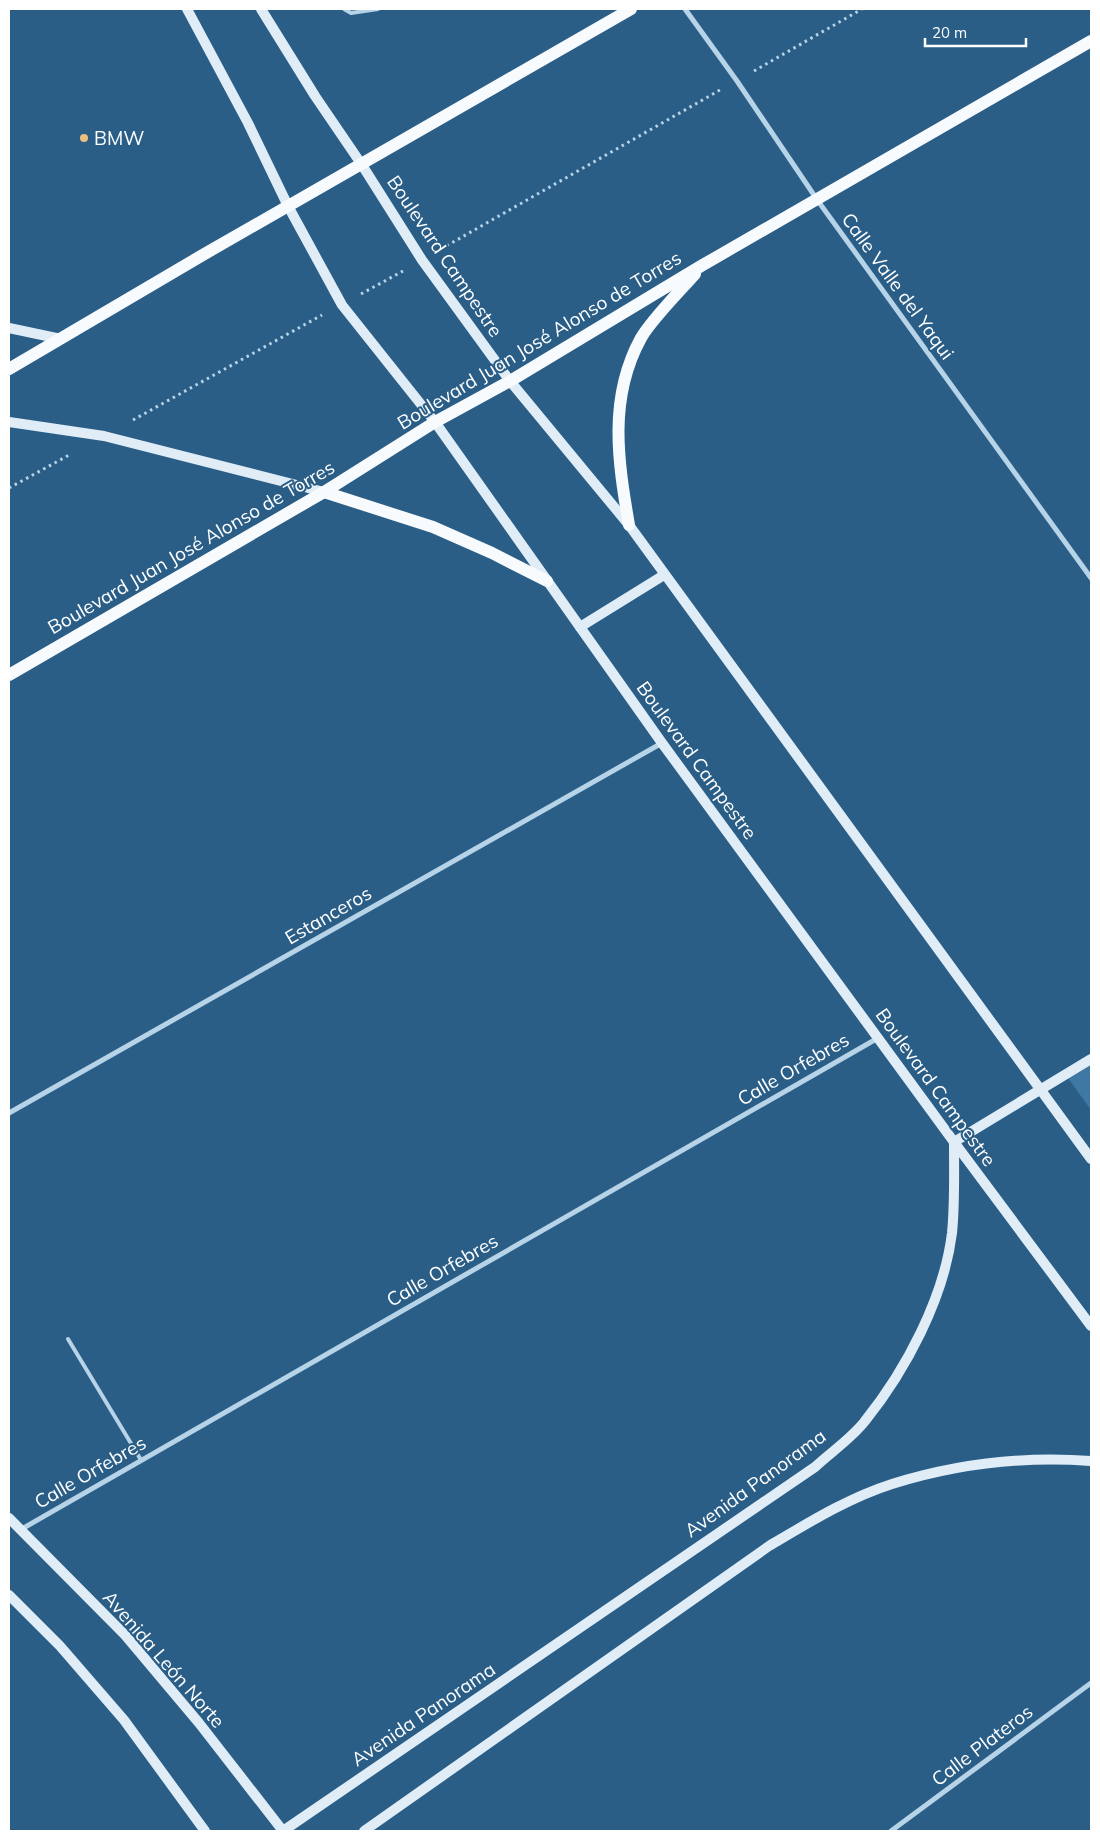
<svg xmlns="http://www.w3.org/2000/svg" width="1100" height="1840" viewBox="0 0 1100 1840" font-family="Mulish,sans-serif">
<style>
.green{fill:#3f79a3}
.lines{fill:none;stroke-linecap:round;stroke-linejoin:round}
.path{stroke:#b6d3e8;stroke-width:3;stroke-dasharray:2.5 4;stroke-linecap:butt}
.lane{stroke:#b6d3e8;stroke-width:4}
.street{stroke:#b6d3e8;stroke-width:5}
.secondary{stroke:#e0edf7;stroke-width:10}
.primary{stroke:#f8fbfe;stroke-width:12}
.poi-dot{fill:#eebf7d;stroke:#2a5e87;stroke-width:2}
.labels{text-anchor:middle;stroke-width:4;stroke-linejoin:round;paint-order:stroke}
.poi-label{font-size:19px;fill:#fff;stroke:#2a5e87;text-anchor:start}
.street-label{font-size:19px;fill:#fff;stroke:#2a5e87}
</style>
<rect width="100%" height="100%" fill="#2a5e87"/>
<polygon class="green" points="1091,1064 1091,1110 1068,1078"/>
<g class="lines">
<g class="path">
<polyline points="754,71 862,9"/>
<polyline points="441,249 720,90"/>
<polyline points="361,294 403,271"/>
<polyline points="133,420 322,315"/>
<polyline points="9,488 71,454"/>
</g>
<g class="lane">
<polyline points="344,9 351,13 378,9"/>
<polyline points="68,1339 141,1460"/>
</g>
<g class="street">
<polyline points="685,9 737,81 818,201 1091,578"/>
<polyline points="9,1113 662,743"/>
<polyline points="20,1530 878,1038"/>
<polyline points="891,1831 1091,1683"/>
</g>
<g class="secondary">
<polyline points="187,9 248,123 288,206 342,305 435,422 662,743 954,1142 1091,1326"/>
<polyline points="261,9 315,96 362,165 422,260 510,381 629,525 1091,1159"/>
<polyline points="9,328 61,339"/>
<polyline points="9,422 104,436 324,492"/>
<polyline points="580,627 664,575"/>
<polyline points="954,1142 1091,1059"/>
<polyline points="9,1518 125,1635 199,1723 283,1831"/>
<polyline points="9,1595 60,1646 124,1720 205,1831"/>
<path d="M 283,1831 L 815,1467 C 831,1452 852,1438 865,1421 C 906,1370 944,1298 952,1233 C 955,1203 954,1172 954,1142"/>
<path d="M 364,1831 L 769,1546 C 808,1523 848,1498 892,1484 C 956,1464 1024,1456 1091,1461"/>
</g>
<g class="primary">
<polyline points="9,369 201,256 631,9"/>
<polyline points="324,492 433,527 492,553 547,581"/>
<path d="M 629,525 C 618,461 608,398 641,338 C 651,320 680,291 695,274"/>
<polyline points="9,675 324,492 435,422 510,381 701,266 1091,41"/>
</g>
</g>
<circle class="poi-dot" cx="84" cy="138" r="5"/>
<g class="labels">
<g class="poi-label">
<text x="94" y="145">BMW</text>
</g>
<g class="street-label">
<text transform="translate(445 256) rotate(56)" y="7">Boulevard Campestre</text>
<text transform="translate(898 286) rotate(54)" y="7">Calle Valle del Yaqui</text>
<text transform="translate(539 340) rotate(-31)" y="7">Boulevard Juan José Alonso de Torres</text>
<text transform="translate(191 547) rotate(-30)" y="7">Boulevard Juan José Alonso de Torres</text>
<text transform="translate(697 760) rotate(54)" y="7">Boulevard Campestre</text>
<text transform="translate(328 915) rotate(-30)" y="7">Estanceros</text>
<text transform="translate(793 1069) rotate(-30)" y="7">Calle Orfebres</text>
<text transform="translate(936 1087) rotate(54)" y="7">Boulevard Campestre</text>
<text transform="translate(442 1270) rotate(-30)" y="7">Calle Orfebres</text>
<text transform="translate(90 1472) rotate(-30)" y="7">Calle Orfebres</text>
<text transform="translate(755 1483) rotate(-36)" y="7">Avenida Panorama</text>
<text transform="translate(164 1659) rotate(49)" y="7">Avenida León Norte</text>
<text transform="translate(423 1714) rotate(-34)" y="7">Avenida Panorama</text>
<text transform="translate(982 1745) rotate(-37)" y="7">Calle Plateros</text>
</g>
</g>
<rect width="1100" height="1840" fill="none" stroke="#ffffff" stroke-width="20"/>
<path d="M925 38v8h101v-8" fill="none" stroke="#ffffff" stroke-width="2.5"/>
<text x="932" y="38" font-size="15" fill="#ffffff" stroke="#2a5e87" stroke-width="4" paint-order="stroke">20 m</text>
</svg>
